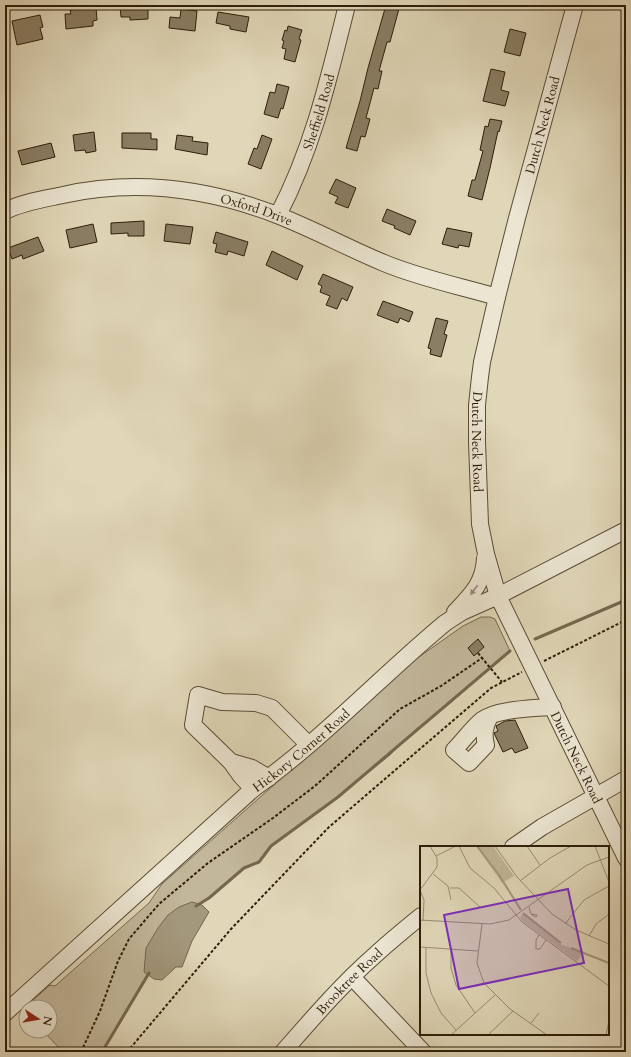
<svg xmlns="http://www.w3.org/2000/svg" width="631" height="1057" viewBox="0 0 631 1057" font-family="Cardo,serif">
<style>
.green{fill:#c2b79a;stroke:#786a52}
.water{fill:#a3987c;stroke:#74674e}
.lines{fill:none;stroke-linecap:round;stroke-linejoin:round}
.stream{stroke:#74674e;stroke-width:3}
.building{fill:#8a7e64;stroke:#2d1d09}
.minor-casing{stroke:#5a4c35;stroke-width:18}
.path{stroke:#2d1d09;stroke-width:2;stroke-dasharray:3 2;stroke-linecap:butt}
.minor{stroke:#ebe5d1;stroke-width:16}
.oneway{fill:#968b77}
.labels{text-anchor:middle;stroke-width:4;stroke-linejoin:round;paint-order:stroke}
.street-label{font-size:13px;fill:#2d1d09;stroke:#ebe5d1}
.inset-river{fill:none;stroke:#a3987c;stroke-width:2}
.inset-road{fill:none;stroke:#988d72;stroke-width:1}
.view{fill:#7b2cbf;fill-opacity:0.15;stroke:#7b2cbf;stroke-width:2}
.inset-edge{fill:none;stroke:#2d1d09;stroke-width:2}
</style>
<rect width="100%" height="100%" fill="#e0d7b8"/>
<filter id="stains"><feTurbulence type="fractalNoise" baseFrequency=".005" numOctaves="4"/><feColorMatrix values="0 0 0 0 .2 0 0 0 0 .09 0 0 0 0 .02 0 0 0 .5 -.17"/></filter>
<radialGradient id="worn" r=".72"><stop offset=".6" stop-color="#630" stop-opacity="0"/><stop offset="1" stop-color="#630" stop-opacity=".3"/></radialGradient>
<polygon class="green" points="481,617 490,617 495,619 510,651 508,653 449,704 415,730 390,755 338,797 271,846 259,862 244,868 209,898 184,912 123,1018 102,1052 63,1052 43,1031 50,1031 50,1007 26,1007 26,1012 23,1009 50,985 55,986 149,903 162,884 416,659 463,626"/>
<polygon class="water" points="192,902 202,905 209,912 192,941 182,967 176,967 162,980 154,979 144,972 146,948 158,928 168,915 179,907"/>
<g class="lines">
<g class="stream">
<polyline points="535,639 626,600"/>
<polyline points="196,906 209,898 244,868 259,862 271,846 338,797 510,651"/>
<polyline points="102,1052 149,973"/>
</g>
</g>
<g class="building">
<polygon points="148,5 148,19 130,20 130,17 121,17 120,6"/>
<polygon points="386,5 400,5 390,42 387,42 379,71 382,71 378,89 374,88 366,118 370,119 365,137 361,136 357,151 346,148 360,101 368,68"/>
<polygon points="96,7 97,20 93,21 93,26 66,29 65,14 71,14 70,10"/>
<polygon points="181,9 197,11 195,31 169,28 170,17 180,18"/>
<polygon points="218,12 249,17 246,32 230,29 230,26 216,23"/>
<polygon points="40,15 43,27 40,28 43,39 17,45 12,21"/>
<polygon points="288,26 302,30 299,39 301,40 295,62 284,59 286,49 282,48 284,41 282,40 285,30 287,31"/>
<polygon points="510,29 526,33 520,56 504,52"/>
<polygon points="491,69 505,72 501,90 509,92 505,106 483,101"/>
<polygon points="277,84 289,87 283,109 281,108 278,118 264,114 270,92 275,93"/>
<polygon points="490,119 502,121 499,132 498,131 490,168 482,200 468,196 472,180 475,180 483,151 480,150 485,126 488,127"/>
<polygon points="94,132 96,151 86,153 85,150 75,151 73,135"/>
<polygon points="122,133 151,133 151,139 157,139 157,150 122,148"/>
<polygon points="177,135 193,137 192,141 208,143 207,155 175,149"/>
<polygon points="262,135 272,139 261,169 248,164 254,148 257,149"/>
<polygon points="51,143 55,157 22,165 18,151"/>
<polygon points="336,179 356,188 348,208 335,203 338,197 329,193"/>
<polygon points="387,209 416,221 410,235 394,228 395,226 382,221"/>
<polygon points="144,221 144,236 128,236 128,233 111,234 111,223"/>
<polygon points="93,224 97,242 70,248 66,230"/>
<polygon points="166,224 193,227 190,244 164,241"/>
<polygon points="447,228 472,233 469,247 459,245 458,248 442,244"/>
<polygon points="216,232 248,242 244,256 228,251 227,255 215,252 217,244 213,243"/>
<polygon points="38,237 44,251 23,259 22,255 12,259 8,248"/>
<polygon points="272,251 303,266 297,280 266,265"/>
<polygon points="323,274 353,287 347,301 342,298 337,309 326,305 330,296 320,292 322,286 318,284"/>
<polygon points="383,301 413,312 409,322 400,318 398,323 377,315"/>
<polygon points="436,318 448,321 444,334 447,335 441,357 430,354 431,349 428,348"/>
<polygon points="478,639 484,647 474,656 468,648"/>
<polygon points="515,720 528,748 515,753 512,748 503,752 494,733 498,731 496,726 505,721"/>
</g>
<g class="lines">
<g class="minor-casing">
<g id="minor">
<path id="s1" d="M 575,5 L 517,218 L 497,297 L 482,362 L 480,377 L 477,405 L 477,442 L 480,524 L 486,554 L 498,596 L 626,858"/>
<path id="s2" d="M 5,211 C 23,202 44,199 63,195 C 135,179 209,189 277,215 C 313,229 348,248 384,263 C 420,278 459,286 497,297"/>
<path id="s3" d="M 278,215 C 313,148 329,78 347,5"/>
<path d="M 455,612 C 471,595 484,583 485,558"/>
<path d="M 490,716 C 485,726 483,734 486,745 L 469,763 L 454,750 C 463,741 472,728 482,720 C 497,709 534,708 553,707"/>
<polyline points="231,762 252,768 269,778"/>
<polyline points="253,789 241,776 231,762 193,725 198,695 222,702 256,703 272,708 308,744"/>
<polyline points="513,847 542,827 626,779"/>
<polyline points="352,977 423,1052"/>
<path id="s4" d="M 5,1013 L 253,789 C 322,740 380,677 445,623 L 462,612 L 498,596 L 626,530"/>
<path id="s5" d="M 283,1052 C 312,1019 341,985 374,956 C 389,942 405,929 421,916"/>
</g>
</g>
<g class="path">
<polyline points="478,653 482,658"/>
<polyline points="544,661 626,620"/>
<polyline points="81,1052 100,1011 118,961 129,939 159,904 208,863 273,818 315,786 400,709 441,686 482,658 502,682"/>
<polyline points="127,1052 231,929 329,827 491,688 522,672"/>
</g>
<use href="#minor" class="minor"/>
</g>
<defs><path id="oneway-solid" d="M-6-.8H1V-3.2L6.5 0L1 3.2V.8H-6Z"/></defs>
<use class="oneway" href="#oneway-solid" transform="translate(474 590) rotate(127)"/>
<g class="labels">
<g class="street-label">
<text dy="5" stroke="none"><textPath href="#s3" startOffset="111">Sheffield Road</textPath></text>
<text transform="translate(542 125) rotate(-75)" y="5">Dutch Neck Road</text>
<text dy="5" stroke="none"><textPath href="#s2" startOffset="257">Oxford Drive</textPath></text>
<text dy="5" stroke="none"><textPath href="#s1" startOffset="449">Dutch Neck Road</textPath></text>
<text dy="5" stroke="none"><textPath href="#s4" startOffset="396">Hickory Corner Road</textPath></text>
<text dy="5" stroke="none"><textPath href="#s1" startOffset="785">Dutch Neck Road</textPath></text>
<text dy="5" stroke="none"><textPath href="#s5" startOffset="97">Brooktree Road</textPath></text>
</g>
</g>
<g transform="translate(420 846)">
<rect width="189" height="189" fill="#e0d7b8"/>
<path d="M 56,0 L 73,0 L 94,30 L 82,37 ZM 103,67 L 142,99 L 164,106 L 157,115 L 106,78 L 100,72 Z" fill="#c2b79a"/>
<path class="inset-river" d="M 57,0 L 79,29 L 101,64M 103,67 L 141,97M 151,102 L 189,117"/>
<path class="inset-road" d="M 39,0 L 50,22 L 74,42 L 102,76 L 189,140M 75,0 L 97,31 L 132,68 L 156,84 L 189,98M 107,0 L 120,19M 175,0 L 189,36M 16,10 L 36,0M 13,28 L 28,40 L 31,54M 100,35 L 130,12 L 151,0M 30,42 L 39,42 L 60,61M 0,44 L 17,21 L 17,12 L 10,0M 0,44 L 4,54 L 3,75M 109,61 L 110,65 L 111,68 L 112,69 L 116,71 L 117,69 L 111,68M 0,74 L 70,78 L 89,74 L 167,19 L 189,11M 62,78 L 57,117 L 64,137 L 90,163 L 127,189M 145,78 L 164,54 L 189,40M 119,89 L 116,94 L 116,103 L 120,103 L 126,94M 169,90 L 176,78 L 189,68M 0,101 L 58,105M 6,101 L 6,127 L 11,147 L 21,167 L 36,184M 31,103 L 31,122 L 36,139 L 55,167M 111,177 L 119,167M 31,189 L 75,149M 68,189 L 93,165M 186,189 L 189,175"/>
<path class="view" d="M 148,43 L 164,117 L 39,143 L 24,69 Z"/>
<rect width="189" height="189" class="inset-edge"/>
</g>
<rect width="631" height="1057" fill="none" stroke="#e0d7b8" stroke-width="20"/>
<rect x="6" y="6" width="619" height="1045" fill="none" stroke="#2d1d09" stroke-width="2"/>
<rect x="10" y="10" width="611" height="1037" fill="none" stroke="#2d1d09"/>
<g transform="translate(38 1019) rotate(102)"><circle r="19" fill="#ebe5d1" stroke="#9f9581"/>
<path d="M0-3L7 15L0 10L-7 15Z" fill="#8f2418"/>
<text y="-6" font-size="11" font-weight="bold" text-anchor="middle" fill="#2d1d09">N</text>
</g>
<rect width="100%" height="100%" filter="url(#stains)"/>
<rect width="100%" height="100%" fill="url(#worn)"/>
</svg>
